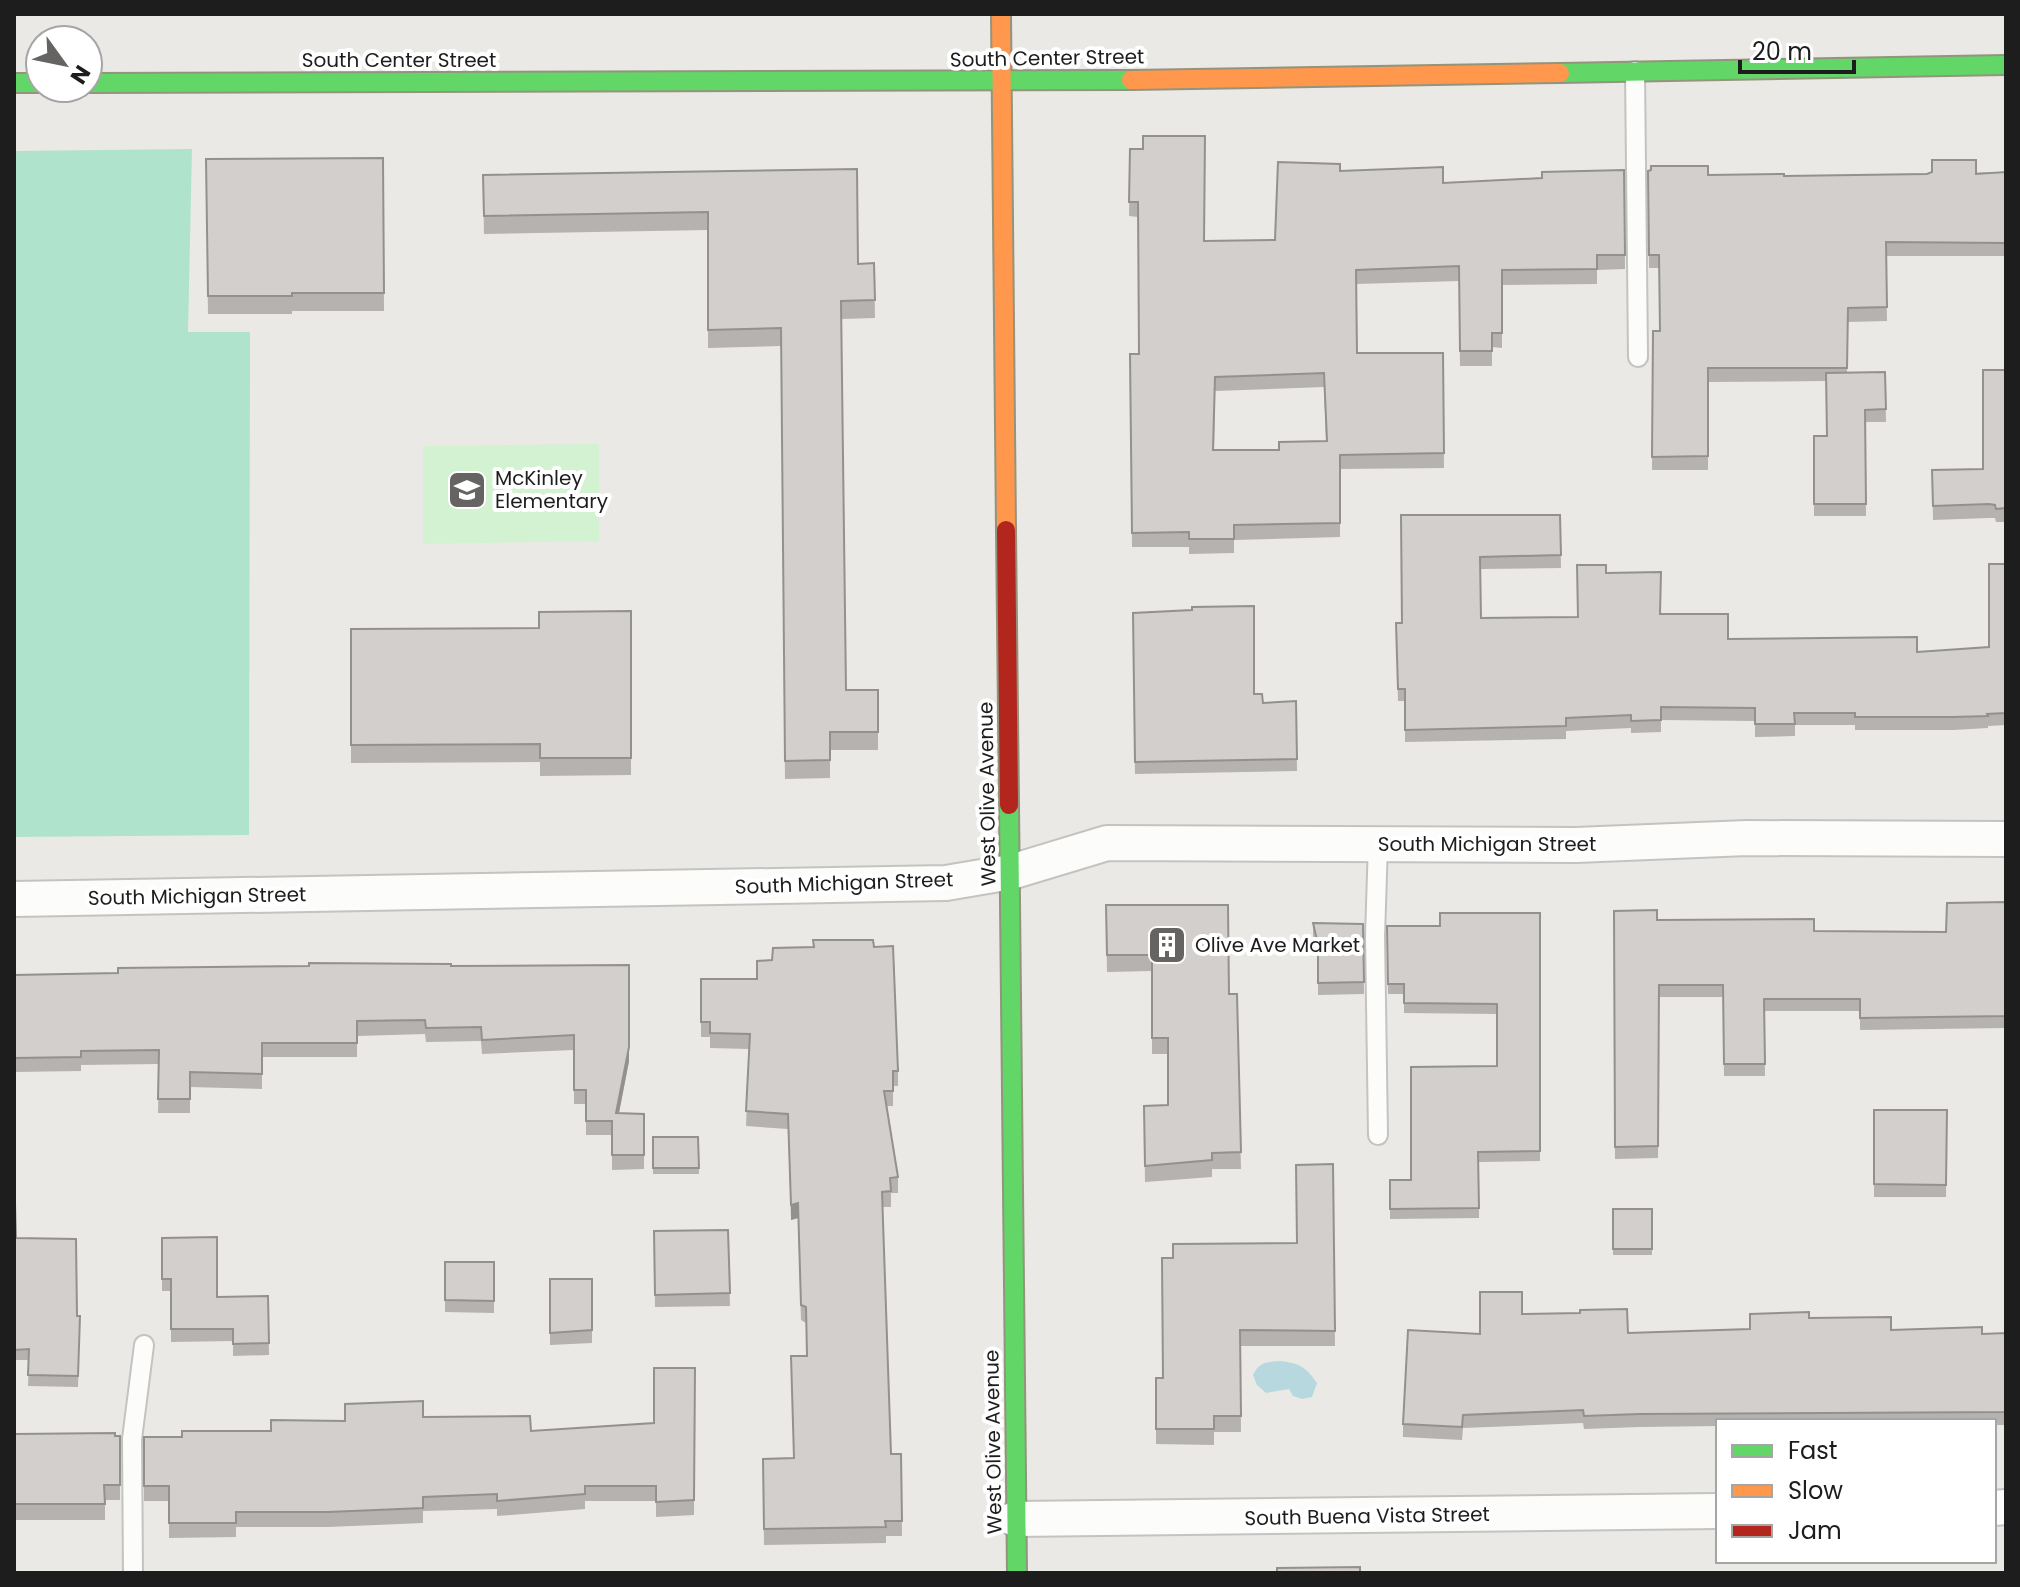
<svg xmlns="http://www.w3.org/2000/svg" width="2020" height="1587" viewBox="0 0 2020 1587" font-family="Poppins,sans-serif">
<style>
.park{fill:#d2f2d2}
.pitch{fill:#b0e3cc}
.water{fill:#b8d8df}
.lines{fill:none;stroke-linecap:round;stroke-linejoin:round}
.lane-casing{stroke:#c4c3c1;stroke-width:22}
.street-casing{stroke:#c4c3c1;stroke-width:38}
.fast-casing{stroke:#93947d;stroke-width:22}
.slow-casing{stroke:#93947d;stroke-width:22}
.jam-casing{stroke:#93947d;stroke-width:22}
.lane{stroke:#fcfcfb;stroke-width:18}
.street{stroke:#fcfcfb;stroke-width:34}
.fast{stroke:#63d668;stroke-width:18}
.slow{stroke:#ff974d;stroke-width:18}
.jam{stroke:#b3261e;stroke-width:18}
.wall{fill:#b5b2af;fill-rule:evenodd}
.shaded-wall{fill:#93918f}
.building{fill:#d2cfcc;stroke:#93918f;stroke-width:2;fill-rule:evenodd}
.labels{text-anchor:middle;stroke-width:8;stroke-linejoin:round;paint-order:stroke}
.street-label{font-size:20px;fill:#1d1d1d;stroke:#fff}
.poi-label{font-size:20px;fill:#1d1d1d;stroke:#fff;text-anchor:start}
</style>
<rect width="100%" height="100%" fill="#ebe9e5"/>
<polygon class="park" points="599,444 599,541 423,544 423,446"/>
<polygon class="pitch" points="192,149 188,332 250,332 249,835 14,837 14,151"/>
<path class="water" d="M 1280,1361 C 1299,1363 1306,1367 1317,1383 L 1312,1397 L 1302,1399 L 1293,1396 L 1289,1389 L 1266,1393 L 1257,1385 L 1253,1375 C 1259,1362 1266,1362 1280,1361 Z"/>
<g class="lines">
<g class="lane-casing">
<g id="lane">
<polyline points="1635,71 1638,357"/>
<polyline points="1378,1135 1375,936 1378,843"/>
<polyline points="133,1573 132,1439 144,1345"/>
</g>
</g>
<g class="street-casing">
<g id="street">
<polyline points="14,899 946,883 1011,872 1107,843 1576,845 1747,838 2006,839"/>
<polyline points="1994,1508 2006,1507"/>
<polyline points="1015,1519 1718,1511"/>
</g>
</g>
<g class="fast-casing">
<g id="fast">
<polyline points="1560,73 2006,65"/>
<polyline points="14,83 40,83"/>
<polyline points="88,83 1131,80"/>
<polyline points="1009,805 1017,1573"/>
</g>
</g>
<g class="slow-casing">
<g id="slow">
<polyline points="1001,14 1006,530"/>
<polyline points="1131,80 1560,73"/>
</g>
</g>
<g class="jam-casing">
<polyline id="jam" points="1006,530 1009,805"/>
</g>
<use href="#lane" class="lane"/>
<use href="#street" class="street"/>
<use href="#fast" class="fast"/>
<use href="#slow" class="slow"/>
<use href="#jam" class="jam"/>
</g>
<g class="wall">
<path d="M 1130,149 L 1204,241 L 1275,240 L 1340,171 L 1443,183 L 1542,178 L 1624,170 L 1625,269 L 1597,270 L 1597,284 L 1502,285 L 1502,348 L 1492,347 L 1492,366 L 1460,366 L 1459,281 L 1356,284 L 1357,353 L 1443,353 L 1444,468 L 1340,469 L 1340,537 L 1234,540 L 1234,553 L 1189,554 L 1189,547 L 1132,547 L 1130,354 L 1139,354 L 1138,217 L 1129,216 ZM 1324,387 L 1326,441 L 1279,450 L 1214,450 L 1215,391 Z"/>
<polygon points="383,158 384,311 292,311 292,314 208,314 206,159"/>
<polygon points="857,169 858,264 874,263 875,318 841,319 846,690 878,690 878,750 830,750 830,778 785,779 781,346 708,348 708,230 484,234 483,175"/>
<polygon points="1648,171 1708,175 1784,176 2006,172 2006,277 2006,256 1886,256 1887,321 1848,322 1847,373 1885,372 1886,422 1865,422 1866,516 1814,516 1814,436 1827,436 1826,381 1708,382 1708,470 1652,470 1653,331 1660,331 1659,268 1649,268"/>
<polygon points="2006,370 2006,522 1996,522 1995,518 1989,518 1933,520 1932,470 1983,469"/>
<polygon points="1401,515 1560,515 1561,568 1481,569 1481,618 1577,617 1606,573 1660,614 1728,639 1917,652 1989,647 2006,564 2006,725 1988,726 1988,728 1953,730 1855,730 1855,725 1795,725 1795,736 1755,737 1755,721 1661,720 1661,732 1631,733 1631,728 1566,731 1566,739 1405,742 1405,701 1398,701 1396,623 1402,623"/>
<polygon points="631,611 631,775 540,776 540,762 351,763 351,629 539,628"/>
<polygon points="1133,613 1254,694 1263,703 1296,701 1297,771 1135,774"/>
<polygon points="2006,902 2006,1028 1860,1030 1860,1011 1764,1011 1765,1076 1724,1076 1723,997 1659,997 1658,1158 1615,1159 1614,911 1657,920 1814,931 1946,932"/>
<polygon points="1106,905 1229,994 1237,994 1241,1169 1212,1169 1212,1177 1145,1182 1144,1106 1168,1105 1168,1054 1152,1054 1152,971 1107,972"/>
<polygon points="1540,913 1540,1161 1479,1162 1479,1218 1390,1219 1390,1180 1411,1180 1497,1066 1497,1014 1404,1013 1404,994 1388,994 1387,926 1440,926"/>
<polygon points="1313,923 1363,924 1364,994 1318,995 1318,956 1313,935"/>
<polygon points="874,947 898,1071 898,1086 893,1086 893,1106 887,1106 898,1177 898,1193 891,1193 891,1207 882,1207 891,1454 901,1454 902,1536 886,1536 886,1543 764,1545 763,1459 794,1458 807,1356 806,1323 801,1320 798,1218 791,1220 788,1129 746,1126 749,1049 710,1048 710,1037 701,1037 701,979 757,979 772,960"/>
<polygon points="629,965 629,1061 619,1113 644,1114 644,1169 612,1170 612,1135 586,1135 586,1104 574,1104 574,1050 482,1054 481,1041 426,1042 425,1034 357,1036 357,1057 262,1057 262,1089 190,1087 190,1113 158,1113 159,1064 81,1065 81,1071 14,1072 14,975 451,966"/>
<polygon points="1874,1110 1947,1110 1946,1197 1874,1197"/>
<polygon points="653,1137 698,1137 699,1174 653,1174"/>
<polygon points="1333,1164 1335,1346 1240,1346 1241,1432 1214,1432 1214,1445 1156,1444 1156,1378 1163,1378 1173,1258 1297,1243"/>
<polygon points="14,1166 16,1238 77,1316 80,1316 78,1387 28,1386 29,1360 14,1360"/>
<rect x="1613" y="1209" width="39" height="46"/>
<polygon points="728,1230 730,1306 655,1307 654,1231"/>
<polygon points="162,1238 217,1297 268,1296 269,1355 233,1356 233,1341 171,1342 171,1291 162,1291"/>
<polygon points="445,1262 494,1262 494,1313 445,1312"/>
<polygon points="550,1279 592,1279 592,1343 550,1345"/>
<polygon points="1522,1314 1628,1333 1750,1329 1809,1318 1891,1330 1982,1334 2006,1333 2006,1425 1994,1425 1994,1421 1718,1421 1718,1426 1640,1427 1584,1429 1583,1423 1463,1428 1462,1440 1403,1437 1403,1424 1480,1334"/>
<polygon points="695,1368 694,1515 656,1517 656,1501 585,1501 585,1509 497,1516 497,1509 423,1511 423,1523 328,1527 236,1527 236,1537 169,1538 169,1501 144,1501 144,1437 182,1437 271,1431 345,1421 423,1417 531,1431 654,1423"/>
<polygon points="14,1434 120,1436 120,1500 105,1500 105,1520 14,1520"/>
</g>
<g class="shaded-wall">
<polygon points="629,1047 629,1061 616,1128 616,1113"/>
<polygon points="798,1203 798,1218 791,1220 791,1205"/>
</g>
<g class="building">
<path d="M 1143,136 L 1205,136 L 1204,241 L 1275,240 L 1278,162 L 1340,164 L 1340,171 L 1443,167 L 1443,183 L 1542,178 L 1542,172 L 1624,170 L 1625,255 L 1597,255 L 1597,269 L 1502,270 L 1502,333 L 1492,333 L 1492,351 L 1460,351 L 1459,266 L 1356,270 L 1357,353 L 1443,353 L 1444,453 L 1340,455 L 1340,523 L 1234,525 L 1234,539 L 1189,539 L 1189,532 L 1132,533 L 1130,354 L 1139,354 L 1138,202 L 1129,202 L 1130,149 L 1143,149 ZM 1324,373 L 1327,441 L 1279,442 L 1279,450 L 1213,450 L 1215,377 Z"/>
<polygon points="383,158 384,293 292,293 292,296 208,296 206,159"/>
<polygon points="1932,160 1976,160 1976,174 2006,172 2006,264 2006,243 1886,242 1887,307 1848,308 1847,368 1708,368 1708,456 1652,457 1653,331 1660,331 1659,255 1649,255 1648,171 1651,170 1651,166 1708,166 1708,175 1784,174 1784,176 1927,174 1932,172"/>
<polygon points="857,169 858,264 874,263 875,300 841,301 846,690 878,690 878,732 830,732 830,760 785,761 781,328 708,330 708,212 484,216 483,175"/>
<polygon points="1983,370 2006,370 2006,508 1996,509 1995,505 1989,504 1933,506 1932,470 1983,469"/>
<polygon points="1885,372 1886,409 1865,410 1866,504 1814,504 1814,436 1827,436 1826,373"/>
<polygon points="1401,515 1560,515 1561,555 1480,557 1481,618 1578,617 1577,565 1606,565 1606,573 1661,572 1660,614 1728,614 1728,639 1917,637 1917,652 1989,647 1989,564 2006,564 2006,713 1987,714 1988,716 1953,717 1855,717 1855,713 1794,713 1795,724 1755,724 1755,708 1661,707 1661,720 1631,721 1631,715 1566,718 1566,726 1405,730 1405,689 1398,689 1396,623 1402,623"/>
<polygon points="1254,606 1254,694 1262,694 1263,703 1296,701 1297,759 1135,762 1133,613 1192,610 1192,607"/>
<polygon points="631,611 631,758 540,758 540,744 351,745 351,629 539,628 539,612"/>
<polygon points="2006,902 2006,1016 1860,1018 1860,999 1764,999 1765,1064 1724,1064 1723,985 1659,985 1658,1146 1615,1147 1614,911 1657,910 1657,920 1814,919 1814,931 1946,932 1947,903"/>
<polygon points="1106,905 1228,905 1229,994 1237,994 1241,1152 1212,1153 1212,1160 1145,1166 1144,1106 1168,1105 1168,1038 1152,1038 1152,955 1107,955"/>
<polygon points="1440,913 1540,913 1540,1151 1478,1152 1479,1208 1390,1209 1390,1180 1411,1180 1411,1067 1497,1066 1497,1004 1404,1003 1404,984 1388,984 1387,926 1440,926"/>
<polygon points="1313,923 1363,924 1364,982 1318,983 1318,944"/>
<polygon points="813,940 873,940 874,947 893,946 898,1071 893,1071 893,1091 884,1091 898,1177 890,1178 891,1191 882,1192 891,1454 901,1454 902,1521 885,1521 886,1527 764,1529 763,1459 794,1458 791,1356 807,1356 806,1307 801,1305 798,1203 791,1205 788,1114 746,1111 750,1034 710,1033 710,1022 701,1022 701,979 757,979 757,961 772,960 773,948 814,947"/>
<polygon points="309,963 451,964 451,966 629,965 629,1047 616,1113 644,1114 644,1155 612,1155 612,1121 586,1121 586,1090 574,1090 574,1035 482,1040 481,1027 426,1028 425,1020 357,1021 357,1043 262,1043 262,1074 190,1072 190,1099 158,1099 159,1050 81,1051 81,1057 14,1058 14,975 118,973 118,968 309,966"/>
<polygon points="1874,1110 1947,1110 1946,1185 1874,1184"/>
<polygon points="653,1137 698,1137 699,1168 653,1168"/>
<polygon points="1333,1164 1335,1331 1240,1330 1241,1416 1214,1416 1214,1429 1156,1429 1156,1378 1163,1378 1162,1258 1173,1258 1173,1244 1297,1243 1296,1165"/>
<polygon points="14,1166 16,1238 76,1239 77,1316 80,1316 78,1376 28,1375 29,1349 14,1350"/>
<rect x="1613" y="1209" width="39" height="40"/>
<polygon points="728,1230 730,1293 655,1295 654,1231"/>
<polygon points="217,1237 217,1297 268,1296 269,1343 233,1344 233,1329 171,1329 171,1279 162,1279 162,1238"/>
<polygon points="445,1262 494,1262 494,1301 445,1300"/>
<polygon points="550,1279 592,1279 592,1330 550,1333"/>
<polygon points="1480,1292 1522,1292 1522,1314 1580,1313 1580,1310 1627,1309 1628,1333 1750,1329 1750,1314 1809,1312 1809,1318 1891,1317 1891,1330 1982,1327 1982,1334 2006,1333 2006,1412 1640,1414 1584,1416 1583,1410 1463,1415 1462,1427 1403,1424 1408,1330 1480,1334"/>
<polygon points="654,1368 695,1368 694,1500 656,1502 656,1486 585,1486 585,1494 497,1501 497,1494 423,1497 423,1508 328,1512 236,1512 236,1523 169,1523 169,1486 144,1486 144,1437 182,1437 182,1431 271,1431 271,1420 345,1421 345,1404 423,1401 423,1417 530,1416 531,1431 654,1423"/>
<polygon points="115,1433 115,1436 120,1436 120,1485 104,1485 105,1504 14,1504 14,1434"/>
<polygon points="1360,1567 1360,1573 1277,1573 1277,1568"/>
</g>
<defs>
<g id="school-square" transform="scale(2)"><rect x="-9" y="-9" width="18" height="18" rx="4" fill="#656463" stroke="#fff"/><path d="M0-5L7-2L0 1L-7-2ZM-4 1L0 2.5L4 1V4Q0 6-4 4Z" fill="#fff"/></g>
<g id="building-square" transform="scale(2)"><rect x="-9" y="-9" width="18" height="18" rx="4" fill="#656463" stroke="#fff"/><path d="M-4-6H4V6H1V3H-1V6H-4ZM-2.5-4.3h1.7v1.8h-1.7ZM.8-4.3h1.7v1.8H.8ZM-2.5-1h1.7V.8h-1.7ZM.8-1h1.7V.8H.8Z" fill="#fff"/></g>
</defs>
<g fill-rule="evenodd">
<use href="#school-square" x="467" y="490"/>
<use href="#building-square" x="1167" y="945"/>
</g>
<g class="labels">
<g class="street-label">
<text transform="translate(1047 58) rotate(-1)" y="7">South Center Street</text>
<text x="399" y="67">South Center Street</text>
<text transform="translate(987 794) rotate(-91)" y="7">West Olive Avenue</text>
<text x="1487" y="851">South Michigan Street</text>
<text transform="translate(844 883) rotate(-2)" y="7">South Michigan Street</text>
<text transform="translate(197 896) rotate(-1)" y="7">South Michigan Street</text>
<text transform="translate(993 1442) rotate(-91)" y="7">West Olive Avenue</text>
<text transform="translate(1367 1516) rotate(-1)" y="7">South Buena Vista Street</text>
</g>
<g class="poi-label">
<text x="495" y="485">McKinley<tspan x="495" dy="23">Elementary</tspan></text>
<text x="1195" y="952">Olive Ave Market</text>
</g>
</g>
<rect width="2020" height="1587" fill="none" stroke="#1d1d1d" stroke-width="32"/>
<rect x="1716" y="1419" width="280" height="144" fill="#ffffff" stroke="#a5a5a5" stroke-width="2"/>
<rect x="1732" y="1445" width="40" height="12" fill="#63d668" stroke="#a5a5a5" stroke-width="2"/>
<text x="1788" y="1459" font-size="24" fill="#1d1d1d">Fast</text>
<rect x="1732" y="1485" width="40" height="12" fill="#ff974d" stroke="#a5a5a5" stroke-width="2"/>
<text x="1788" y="1499" font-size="24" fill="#1d1d1d">Slow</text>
<rect x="1732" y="1525" width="40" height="12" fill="#b3261e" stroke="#a5a5a5" stroke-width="2"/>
<text x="1788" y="1539" font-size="24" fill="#1d1d1d">Jam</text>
<g transform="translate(64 64) rotate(123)"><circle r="38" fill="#ffffff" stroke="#a5a5a5" stroke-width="2"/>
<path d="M0-6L14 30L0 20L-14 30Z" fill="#656463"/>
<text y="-12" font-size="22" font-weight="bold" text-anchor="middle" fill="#1d1d1d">N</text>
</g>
<path d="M1740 60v12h114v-12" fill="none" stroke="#1d1d1d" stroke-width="4"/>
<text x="1752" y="60" font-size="24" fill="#1d1d1d" stroke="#ffffff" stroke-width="6" paint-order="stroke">20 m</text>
</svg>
